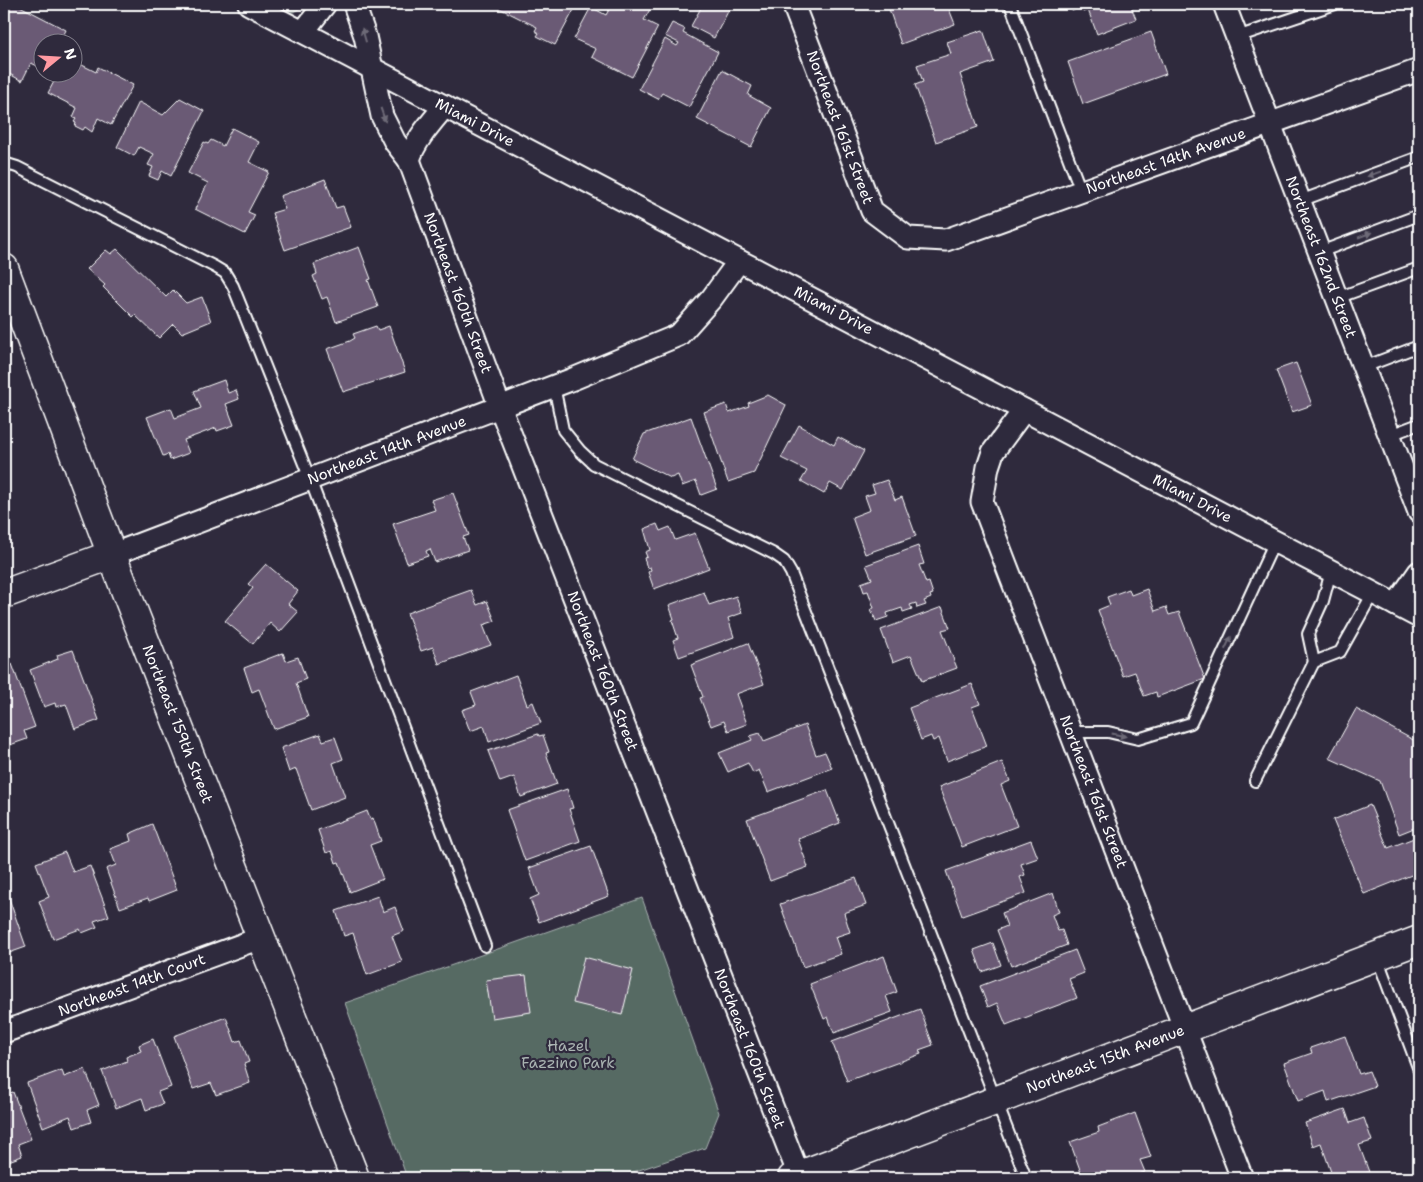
<svg xmlns="http://www.w3.org/2000/svg" width="1423" height="1182" viewBox="0 0 1423 1182" font-family="'Shantell Sans',sans-serif">
<style>
.green{fill:#566a64;stroke:#aab4b2}
.building{fill:#6a5a75;stroke:#fff}
.lines{fill:none;stroke-linecap:round;stroke-linejoin:round}
.lane-casing{stroke:#fff;stroke-width:14}
.street-casing{stroke:#fff;stroke-width:25}
.secondary-casing{stroke:#fff;stroke-width:31}
.lane{stroke:#2f2a3d;stroke-width:10}
.street{stroke:#2f2a3d;stroke-width:21}
.secondary{stroke:#2f2a3d;stroke-width:28}
.oneway{fill:#6d6a77}
.labels{text-anchor:middle;stroke-width:4.5;stroke-linejoin:round;paint-order:stroke}
.street-label{font-size:15px;fill:#fff;stroke:#2f2a3d}
.park-label{font-size:15px;fill:#aab4b2;stroke:#2f2a3d}
</style>
<rect width="100%" height="100%" fill="#2f2a3d"/>
<filter id="ink" filterUnits="userSpaceOnUse"><feTurbulence type="fractalNoise" baseFrequency=".02" numOctaves="2"/><feDisplacementMap in="SourceGraphic" scale="10" xChannelSelector="R" yChannelSelector="G"/><feConvolveMatrix kernelMatrix="1 2 1 2 8 2 1 2 1" color-interpolation-filters="sRGB"/></filter>
<g filter="url(#ink)">
<g class="green">
<polygon points="278,4 308,4 293,12"/>
<polygon points="642,898 719,1113 705,1148 615,1178 407,1178 345,1003"/>
</g>
<g class="building">
<polygon points="4,4 16,4 66,30 60,42 42,42 42,68 31,63 22,81 4,71"/>
<polygon points="499,4 571,4 576,6 555,45 537,36 539,33 535,31 537,27 497,7"/>
<polygon points="612,4 621,9 623,4 653,4 644,20 658,27 632,77 592,57 596,49 574,39 591,7 606,15"/>
<polygon points="703,4 732,4 714,38 691,26"/>
<polygon points="878,4 947,4 955,24 901,44 888,6 880,8"/>
<polygon points="1069,4 1130,4 1136,19 1097,34 1088,10 1083,12 1081,7 1072,11"/>
<polygon points="672,23 685,29 683,33 718,52 689,107 662,93 658,99 639,89 665,39 677,46 679,43 665,36"/>
<polygon points="983,30 994,62 960,74 978,127 936,142 915,85 923,82 917,65 951,54 947,42"/>
<polygon points="1151,32 1166,74 1083,104 1068,62"/>
<polygon points="72,60 96,72 98,67 133,85 111,125 98,118 92,132 85,127 83,130 75,126 76,123 74,122 76,119 73,117 77,108 48,93 59,72 72,72"/>
<polygon points="722,70 752,86 748,95 771,108 751,147 697,119"/>
<polygon points="180,98 204,111 171,176 162,171 158,180 149,176 153,167 148,165 154,154 139,147 134,156 117,147 139,102 163,115"/>
<polygon points="232,128 259,142 249,162 269,172 248,212 255,215 245,234 195,209 208,183 188,173 204,142 208,144 211,140 223,146"/>
<polygon points="325,179 336,208 343,206 351,227 285,250 272,213 285,209 280,196"/>
<polygon points="359,247 371,279 368,280 378,307 336,322 327,297 322,299 313,276 317,274 314,264"/>
<polygon points="117,249 166,297 173,290 186,303 202,297 211,321 182,333 173,324 159,338 135,315 133,317 103,287 105,285 87,269 106,250 111,254"/>
<polygon points="376,326 378,330 389,326 405,372 343,392 327,349 350,341 355,338 353,334"/>
<polygon points="1296,363 1312,405 1292,412 1276,370"/>
<polygon points="224,380 228,393 236,390 239,399 226,404 234,425 217,431 216,428 184,440 189,453 170,460 168,454 163,456 147,417 171,408 175,418 201,408 194,391"/>
<polygon points="768,395 786,405 754,473 728,482 704,412 726,404 729,413 749,406 748,403"/>
<polygon points="691,417 717,489 701,495 696,481 682,486 678,475 671,478 632,459 644,434"/>
<polygon points="799,425 834,445 838,437 864,451 843,490 830,483 824,494 801,481 807,471 781,458"/>
<polygon points="887,480 895,500 902,497 916,536 865,554 852,517 870,510 865,496 875,493 872,485"/>
<polygon points="4,491 9,504 4,506"/>
<polygon points="453,493 469,535 463,537 468,550 435,562 430,549 426,551 428,556 407,563 393,524 435,510 431,500"/>
<polygon points="657,524 660,531 670,527 675,540 695,533 709,568 654,589 648,572 651,570 650,567 647,568 644,558 647,557 645,552 650,550 644,529"/>
<polygon points="918,546 924,564 919,565 926,583 929,582 933,594 930,595 931,598 924,601 926,605 917,608 916,603 910,605 912,609 903,612 902,608 887,613 888,617 876,621 871,609 874,608 868,591 864,592 861,583 872,579 866,565"/>
<polygon points="266,564 298,591 288,604 298,612 280,632 270,623 253,644 225,621 253,588 248,584"/>
<polygon points="1129,589 1131,595 1147,589 1155,611 1166,607 1169,615 1179,612 1205,679 1157,697 1156,692 1144,696 1135,672 1123,676 1098,610 1110,605 1107,597"/>
<polygon points="471,590 477,605 487,601 495,621 483,625 491,645 439,664 433,647 421,651 407,613"/>
<polygon points="704,592 709,605 736,596 742,613 728,618 734,637 679,657 673,640 678,638 672,620 674,619 669,605"/>
<polygon points="942,607 950,628 942,630 957,668 922,681 911,655 893,662 881,630"/>
<polygon points="748,643 764,684 736,694 747,724 728,731 724,721 711,726 700,698 703,697 691,665"/>
<polygon points="73,650 99,720 75,729 66,704 56,707 55,703 44,707 30,670 58,659 57,655"/>
<polygon points="283,653 286,661 298,657 306,679 296,683 308,717 274,729 259,689 252,692 244,668"/>
<polygon points="12,664 35,727 24,731 27,739 4,747 4,667"/>
<polygon points="516,675 527,705 533,702 541,723 489,742 484,726 470,731 462,710 476,705 471,692"/>
<polygon points="972,684 980,704 972,707 987,746 947,761 939,738 933,741 931,736 921,740 909,708"/>
<polygon points="1356,709 1419,743 1419,826 1399,834 1380,781 1329,758"/>
<polygon points="805,725 816,755 825,752 832,768 768,792 759,770 753,773 748,763 728,772 719,753 752,740 750,736 760,733 764,741"/>
<polygon points="320,734 323,741 335,737 343,759 333,763 345,797 311,810 296,769 289,772 281,748"/>
<polygon points="538,734 539,736 543,735 549,752 546,753 557,784 521,797 514,777 500,782 488,751"/>
<polygon points="1002,762 1010,781 1001,785 1017,826 962,847 939,787"/>
<polygon points="567,789 573,808 569,809 580,841 525,861 507,810"/>
<polygon points="827,790 840,823 798,839 808,867 770,881 747,819"/>
<polygon points="1370,805 1388,848 1419,836 1419,872 1364,894 1333,820"/>
<polygon points="367,811 370,819 373,818 381,841 370,845 383,879 350,892 339,862 336,863 332,851 326,853 318,830"/>
<polygon points="152,824 177,890 149,901 148,898 120,908 106,869 116,865 110,849 131,841 129,834"/>
<polygon points="1031,840 1038,858 1021,864 1025,875 1020,877 1026,893 962,916 946,871"/>
<polygon points="591,846 609,896 539,922 530,899 539,895 529,868"/>
<polygon points="65,852 73,872 90,866 109,916 94,921 97,927 82,933 80,929 53,939 39,901 49,897 36,863"/>
<polygon points="856,878 866,905 844,913 850,932 835,937 841,954 803,967 780,904"/>
<polygon points="6,890 26,947 9,953 8,950 4,951 4,891"/>
<polygon points="1053,893 1059,912 1052,915 1058,931 1062,930 1067,945 1011,966 997,930 1007,926 1002,913"/>
<polygon points="378,896 383,912 395,907 404,931 392,936 402,962 367,975 353,933 344,936 336,911"/>
<polygon points="993,943 1001,965 982,972 974,950"/>
<polygon points="1075,950 1084,973 1069,979 1077,998 1006,1025 997,1003 988,1007 980,986"/>
<polygon points="884,956 897,992 886,996 892,1012 834,1033 828,1017 824,1019 810,984"/>
<polygon points="584,957 633,970 622,1015 573,1003"/>
<polygon points="526,975 531,1012 492,1018 486,980"/>
<polygon points="920,1009 933,1045 919,1050 921,1054 847,1081 832,1042"/>
<polygon points="226,1017 235,1042 241,1040 249,1062 244,1064 250,1083 216,1095 211,1083 193,1089 174,1036"/>
<polygon points="1345,1036 1359,1074 1369,1071 1375,1086 1328,1102 1325,1091 1298,1101 1284,1063 1312,1053 1310,1048"/>
<polygon points="153,1039 171,1087 158,1092 163,1104 146,1110 142,1098 116,1108 102,1071 127,1061 126,1057 141,1051 139,1045"/>
<polygon points="85,1069 99,1105 87,1110 91,1122 74,1128 70,1116 43,1127 27,1083 62,1070 64,1077"/>
<polygon points="13,1092 31,1139 18,1144 22,1156 6,1162 4,1156 4,1095"/>
<polygon points="1345,1109 1350,1123 1364,1118 1372,1141 1359,1145 1369,1172 1353,1178 1333,1178 1321,1143 1313,1146 1305,1123"/>
<polygon points="1135,1113 1151,1157 1140,1160 1145,1172 1127,1178 1083,1178 1070,1142 1099,1132 1098,1127"/>
</g>
<g class="lines">
<g class="lane-casing">
<g id="lane">
<polyline points="1010,4 1081,191"/>
<polyline points="1237,37 1335,4"/>
<polyline points="4,163 17,167 215,267 225,273 233,286 310,479 485,946"/>
<polyline points="1300,201 1419,157"/>
<polyline points="1320,252 1419,215"/>
<polyline points="1337,298 1419,268"/>
<polyline points="1364,367 1419,346"/>
<polyline points="554,386 563,430 580,451 594,464 774,554 784,561 791,573 1026,1178"/>
<polyline points="1390,435 1419,424"/>
<polyline points="1331,571 1323,601 1308,634 1314,662 1340,652 1373,593"/>
<polyline points="1071,732 1108,732 1138,739 1191,723 1275,541"/>
<polyline points="1255,781 1314,662"/>
<polyline points="1377,957 1419,1070"/>
</g>
</g>
<g class="street-casing">
<g id="street">
<path id="s1" d="M 249,4 L 1419,617"/>
<path id="s2" d="M 354,4 L 365,36 L 382,116 L 395,142 L 409,160 L 500,407 L 800,1178"/>
<path id="s3" d="M 793,4 L 872,211 L 908,238 L 946,240 L 1419,70"/>
<path id="s4" d="M 1224,4 L 1419,512"/>
<polyline points="303,32 325,4"/>
<path d="M 409,160 C 415,140 432,122 445,106"/>
<path id="s5" d="M 1024,410 L 993,452 L 988,467 L 982,502 L 1242,1178"/>
<path id="s6" d="M 111,555 L 573,379 L 679,335 L 712,298 L 739,261"/>
<polyline points="1396,605 1419,572"/>
<path id="s7" d="M 4,1032 L 260,938"/>
</g>
</g>
<g class="secondary-casing">
<g id="secondary">
<path id="s8" d="M 4,268 L 124,587 L 355,1178"/>
<polyline points="4,594 111,555"/>
<path id="s9" d="M 792,1178 L 1419,940"/>
</g>
</g>
<use href="#lane" class="lane"/>
<use href="#street" class="street"/>
<use href="#secondary" class="secondary"/>
</g>
<defs><path id="oneway-solid" d="M-6-.8H1V-3.2L6.5 0L1 3.2V.8H-6Z" transform="scale(1.25)"/></defs>
<g class="oneway">
<use href="#oneway-solid" transform="translate(364 35) rotate(-106)"/>
<use href="#oneway-solid" transform="translate(383 115) rotate(71)"/>
<use href="#oneway-solid" transform="translate(1374 174) rotate(160)"/>
<use href="#oneway-solid" transform="translate(1365 235) rotate(-21)"/>
<use href="#oneway-solid" transform="translate(1228 643) rotate(-65)"/>
<use href="#oneway-solid" transform="translate(1119 735) rotate(12)"/>
</g>
</g>
<g class="labels">
<g class="street-label">
<text dy="5" stroke="none"><textPath href="#s1" startOffset="255">Miami Drive</textPath></text>
<text dy="5" stroke="none"><textPath href="#s3" startOffset="132">Northeast 161st Street</textPath></text>
<text dy="5" stroke="none"><textPath href="#s3" startOffset="538">Northeast 14th Avenue</textPath></text>
<text dy="5" stroke="none"><textPath href="#s4" startOffset="271">Northeast 162nd Street</textPath></text>
<text dy="5" stroke="none"><textPath href="#s2" startOffset="309">Northeast 160th Street</textPath></text>
<text dy="5" stroke="none"><textPath href="#s1" startOffset="660">Miami Drive</textPath></text>
<text dy="5" stroke="none"><textPath href="#s6" startOffset="295">Northeast 14th Avenue</textPath></text>
<text dy="5" stroke="none"><textPath href="#s1" startOffset="1065">Miami Drive</textPath></text>
<text dy="5" stroke="none"><textPath href="#s2" startOffset="714">Northeast 160th Street</textPath></text>
<text dy="5" stroke="none"><textPath href="#s8" startOffset="488">Northeast 159th Street</textPath></text>
<text dy="5" stroke="none"><textPath href="#s5" startOffset="414">Northeast 161st Street</textPath></text>
<text dy="5" stroke="none"><textPath href="#s7" startOffset="136">Northeast 14th Court</textPath></text>
<text dy="5" stroke="none"><textPath href="#s2" startOffset="1119">Northeast 160th Street</textPath></text>
<text dy="5" stroke="none"><textPath href="#s9" startOffset="335">Northeast 15th Avenue</textPath></text>
</g>
<g class="park-label">
<text x="568" y="1051">Hazel<tspan x="568" dy="17">Fazzino Park</tspan></text>
</g>
</g>
<rect width="1423" height="1182" fill="none" stroke="#2f2a3d" stroke-width="20"/>
<rect x="10" y="10" width="1403" height="1162" fill="none" stroke="#fff" stroke-width="2" filter="url(#ink)"/>
<g transform="translate(58 58) rotate(72)"><circle r="24" fill="#2f2a3d" stroke="#827f8b"/>
<path d="M0-4L9 19L0 12L-9 19Z" fill="#ff9aa2"/>
<text y="-8" font-size="14" font-weight="bold" text-anchor="middle" fill="#ffffff">N</text>
</g>
</svg>
